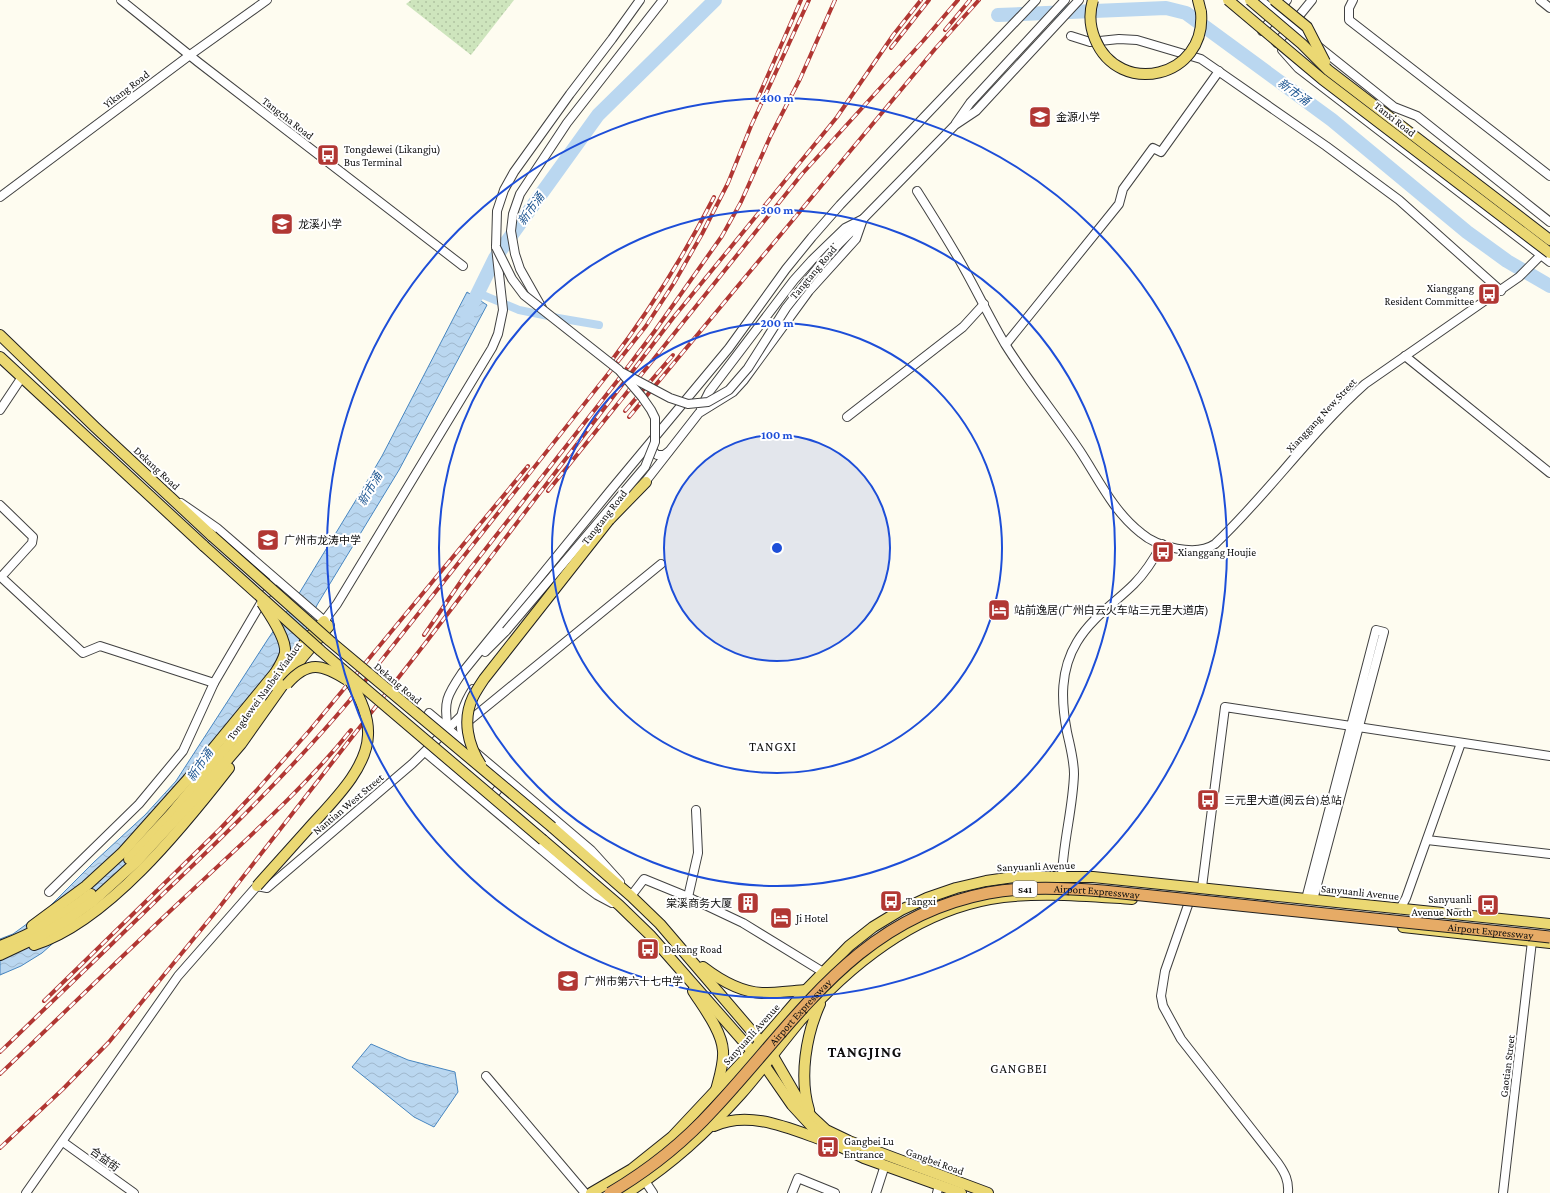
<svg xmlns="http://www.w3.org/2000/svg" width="1550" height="1193" viewBox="0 0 1550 1193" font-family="'Crimson Pro','Noto Sans SC',serif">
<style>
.grass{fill:url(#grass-dots)}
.water{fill:url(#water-waves);stroke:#4886c0}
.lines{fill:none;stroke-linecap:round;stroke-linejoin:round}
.canal{stroke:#bad7f0;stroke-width:8}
.river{stroke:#bad7f0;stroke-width:14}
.minor-casing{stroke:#414141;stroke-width:10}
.major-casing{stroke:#1f1f1f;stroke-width:12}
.minor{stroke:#fff;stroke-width:8}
.major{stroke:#ebd873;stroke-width:10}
.rail-casing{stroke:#b13733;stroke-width:4}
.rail{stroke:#fff;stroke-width:2.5;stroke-dasharray:8;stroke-linecap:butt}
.minor-bridge-casing{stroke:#414141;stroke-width:10;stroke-linecap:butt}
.major-bridge-casing{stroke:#1f1f1f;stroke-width:12;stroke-linecap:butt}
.highway-bridge-casing{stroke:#1f1f1f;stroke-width:13;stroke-linecap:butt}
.minor-bridge{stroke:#fff;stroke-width:8}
.major-bridge{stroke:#ebd873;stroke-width:10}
.highway-bridge{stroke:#e6ab66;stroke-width:11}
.ring{fill:none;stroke:#1d4ed8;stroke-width:2}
.labels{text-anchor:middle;stroke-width:4;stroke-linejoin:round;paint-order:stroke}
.shield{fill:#fff;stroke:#565656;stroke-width:1}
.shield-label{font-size:10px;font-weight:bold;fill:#0e0e0e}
.street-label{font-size:11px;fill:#0e0e0e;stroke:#fff}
.poi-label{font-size:11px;fill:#0e0e0e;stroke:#fff;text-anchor:start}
.water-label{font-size:12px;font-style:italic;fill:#235a94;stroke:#fff}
.quarter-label{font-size:13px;letter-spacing:1px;fill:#0e0e0e;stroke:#fff}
.district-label{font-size:15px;font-weight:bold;letter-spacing:1px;fill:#0e0e0e;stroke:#fff}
.centre{fill:#1d4ed8;stroke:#fff;stroke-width:2}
.ring-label{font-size:12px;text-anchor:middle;font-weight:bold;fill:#1d4ed8;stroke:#fff;stroke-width:4;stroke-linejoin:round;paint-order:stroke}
</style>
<defs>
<pattern id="grass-dots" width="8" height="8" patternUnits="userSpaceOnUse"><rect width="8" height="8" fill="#cee5bd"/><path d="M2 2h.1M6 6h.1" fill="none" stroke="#b0c3a1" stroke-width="1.8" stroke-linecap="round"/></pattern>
<pattern id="water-waves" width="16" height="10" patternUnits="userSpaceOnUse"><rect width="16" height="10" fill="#bad7f0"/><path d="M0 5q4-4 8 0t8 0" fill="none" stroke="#9fb7cd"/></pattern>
</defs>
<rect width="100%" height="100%" fill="#fefcf0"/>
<polygon class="grass" points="411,0 514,0 471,55 406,4"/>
<g class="water">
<polygon points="467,292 487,305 399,470 317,605 298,647 214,766 84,916 42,953 21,966 0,975 0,939 13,934 46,910 94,862 145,815 176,781 268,639 300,592 359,495 382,456"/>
<polygon points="371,1044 408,1060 455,1072 458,1092 434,1127 414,1117 352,1067"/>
</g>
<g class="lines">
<polyline class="canal" points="478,293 519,310 558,318 599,325"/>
<g class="river">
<polyline points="998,15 1166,8 1186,13 1332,120 1467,232 1507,261 1550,286"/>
<polyline points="467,315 495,258 598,115 715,0"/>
</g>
<g class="minor-casing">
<g id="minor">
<polyline points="121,0 198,62 463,266"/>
<polyline points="1260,0 1394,107 1417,116 1550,222"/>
<polyline points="1353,0 1349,8 1349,20 1550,176"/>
<polyline points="1540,0 1550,8"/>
<polyline points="1262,31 1287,0"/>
<polyline points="1071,36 1090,42 1119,39 1137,40 1201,59 1326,146 1399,200 1501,291"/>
<polyline points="1277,43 1312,0"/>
<polyline points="1282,50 1298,68 1550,262"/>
<polyline points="956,123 970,103 1065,0"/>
<path d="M 917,191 C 931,213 944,234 957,256 C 974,285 988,315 1005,344 C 1028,381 1056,415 1080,451 C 1099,480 1113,511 1141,533 C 1157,547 1196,557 1215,544 C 1268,494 1310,433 1365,384 L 1519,277 L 1540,256"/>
<polyline points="0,197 190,55 267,0"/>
<polyline points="837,246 859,224"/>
<polyline points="542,308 520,269 515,254 511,231 513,214 520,194 567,123 663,0"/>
<polyline points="1006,344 1119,204 1123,189 1153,148 1161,152 1219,71"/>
<polyline points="1405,356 1550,473"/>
<polyline points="701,408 709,392 794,280 812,260 845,228 863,219"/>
<polyline points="0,410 22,377"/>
<polyline points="847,417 963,327 984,304"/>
<polyline points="651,444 651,449 657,455 664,455 668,452"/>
<polyline points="642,486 699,413 733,392 744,380 809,291 856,239 863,219 955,125 976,111 1079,0"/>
<polyline points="181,503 217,528 328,624"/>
<polyline points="0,505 33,537 32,543 1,577 83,653 100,646 214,683"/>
<polyline points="324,621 337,604 492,348 498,334 503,310 496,247 497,211 504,190 514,172 570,94 612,39 640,0"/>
<polyline points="485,652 506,631"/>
<polyline points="429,713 465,743"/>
<polyline points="465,724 661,564"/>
<path d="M 448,729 C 443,702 447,695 462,673 L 610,491 L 729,348 L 786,269 L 812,237 L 840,205 L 1036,0"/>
<path d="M 465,743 C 464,738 461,733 461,728 C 459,715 466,700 473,689"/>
<polyline points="474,751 591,850 620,882"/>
<polyline points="425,752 581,883 597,895 612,903"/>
<polyline points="489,801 505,780"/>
<polyline points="1427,840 1550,854"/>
<path d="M 1062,876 C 1063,842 1073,808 1074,774 C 1074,760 1070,746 1067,732 C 1061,701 1060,670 1077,642 C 1092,617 1115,603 1134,584 C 1146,572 1154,559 1162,544"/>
<polyline points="1202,887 1225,707 1550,756"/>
<polyline points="49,892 139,804 183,751 214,683 275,579"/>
<polyline points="628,892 631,896 644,879 688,897 743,923 823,972"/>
<polyline points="688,897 698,853 696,810"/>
<polyline points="1306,899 1376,630 1384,632 1313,900"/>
<path d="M 1188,905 L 1165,971 L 1161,996 L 1163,1006 L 1181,1039 L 1278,1163 C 1285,1173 1289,1181 1288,1193"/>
<polyline points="1400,909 1406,898 1461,743"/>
<polyline points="486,1076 585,1193"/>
<polyline points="63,1142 134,1193"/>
<polyline points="645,1181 653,1193"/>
<polyline points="26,1193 178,976 257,886 267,888 412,764 462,715"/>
<polyline points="792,1193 798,1178 835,1193"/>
<polyline points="876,1193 885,1165"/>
<polyline points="937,1193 939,1185"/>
<polyline points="1503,1193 1532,941"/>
</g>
</g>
<g class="major-casing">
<g id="major">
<polyline points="1198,0 1201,12"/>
<polyline points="0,335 96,428 212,536"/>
<polyline points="0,357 204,546"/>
<polyline points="609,520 646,482"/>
<path d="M 275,686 C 289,661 304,642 324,621"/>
<polyline points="552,827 631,896 660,924 761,1042 773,1056 798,1099 812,1117 826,1130 849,1141 988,1193"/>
<polyline points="543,840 619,905 650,935 765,1066 792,1105 815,1130 835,1144 864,1158 961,1193"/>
<polyline points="129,859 171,814 262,704"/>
<polyline points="32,926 86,886 122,853 188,779 275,673"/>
<polyline points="1403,927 1550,943"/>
<path d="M 34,945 C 107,922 183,827 229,768"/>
<path d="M 0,946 C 33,934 63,916 91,894"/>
<polyline points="0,955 38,937 64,922 92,902 136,862 193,800 241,744 302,658 329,626"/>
<path d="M 703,967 C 720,980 740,992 762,993 C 777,993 792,991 806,990"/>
<path d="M 693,991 C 703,1007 722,1031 723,1051 C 724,1064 719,1078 716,1090"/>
<path d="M 809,1110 C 799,1077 806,1035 820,1004"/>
<path d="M 714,1126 C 749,1110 788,1128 822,1140"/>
<polyline points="591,1193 632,1169 672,1137 761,1042 806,990 849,946 873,927 901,910 927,898 956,888 986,881 1014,877 1093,877 1550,924"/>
<path d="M 627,1193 C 672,1164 706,1133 741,1094 C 762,1070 780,1045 800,1021 C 850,965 913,913 990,899 C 1036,891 1086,896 1132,899"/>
</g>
</g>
<use href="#minor" class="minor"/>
<use href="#major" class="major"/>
<g class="rail-casing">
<g id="rail">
<polyline points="945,30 970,0"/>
<polyline points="891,48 929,0"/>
<polyline points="757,100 801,0"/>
<path d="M 609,364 C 650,310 683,258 714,197"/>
<polyline points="625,411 673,355"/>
<polyline points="629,417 935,49 979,0"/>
<polyline points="548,491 802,174 923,41 958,0"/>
<polyline points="424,635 466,574 618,380 654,332 722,236 741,202 771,135 800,79 835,0"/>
<polyline points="44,1001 220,829 256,791 310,730 528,466"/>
<path d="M 0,1052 C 54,1000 109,947 163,894 C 229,831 291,770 350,700 L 646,326 L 674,283 L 702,234 L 728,183 L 751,126 L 809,0"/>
<path d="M 0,1074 C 62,1015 123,955 185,897 C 242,843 302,791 351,730"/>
<polyline points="0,1148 63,1089 109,1042 218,909 427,641 673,318 837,117 894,34 921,0"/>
</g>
</g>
<use href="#rail" class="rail"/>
<g class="minor-bridge-casing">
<g id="minor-bridge">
<polyline points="496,247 512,279 524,295 619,370 642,397 651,410 655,418 655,442 645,467 506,631"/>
<polyline points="623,373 670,398 688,404 708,402 729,390 748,368 786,308 823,261 837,246"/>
</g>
</g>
<g class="major-bridge-casing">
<g id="major-bridge">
<path d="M 1093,0 C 1089,13 1090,27 1095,39 C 1119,98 1207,78 1201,12"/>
<polyline points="1228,0 1322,79 1550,253"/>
<polyline points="1250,0 1302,44 1328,70 1550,240"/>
<polyline points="1274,0 1307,27 1325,62"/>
<polyline points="212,536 330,641 552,827"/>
<polyline points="204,546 321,651 543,840"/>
<path d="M 262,603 C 270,615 287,639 285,653 C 283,660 279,667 275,673"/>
<path d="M 287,684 C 308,660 322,664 347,680"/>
<path d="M 481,765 C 468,745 462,720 473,697 C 476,691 480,685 484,679 L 609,520"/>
<path d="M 257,886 C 274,867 291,848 308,829 C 330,804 367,770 368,735 C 369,715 360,697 350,681"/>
</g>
</g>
<g class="highway-bridge-casing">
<g id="highway-bridge">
<path id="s1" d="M 610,1193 C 649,1170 684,1142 714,1109 C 798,1019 857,918 988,893 C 1026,886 1065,888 1103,891 L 1550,937"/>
</g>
</g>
<use href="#minor-bridge" class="minor-bridge"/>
<use href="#major-bridge" class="major-bridge"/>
<use href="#highway-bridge" class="highway-bridge"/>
</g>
<circle cx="777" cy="548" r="113" fill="#1d4ed8" fill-opacity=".12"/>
<g class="ring">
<circle cx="777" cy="548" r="113"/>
<circle cx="777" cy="548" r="225"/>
<circle cx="777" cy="548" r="338"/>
<circle cx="777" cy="548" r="450"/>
</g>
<defs>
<g id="school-square" transform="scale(1.15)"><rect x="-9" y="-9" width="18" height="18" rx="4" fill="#b13733" stroke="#fff"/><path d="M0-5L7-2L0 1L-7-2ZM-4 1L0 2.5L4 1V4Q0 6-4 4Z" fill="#fff"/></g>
<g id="bus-square" transform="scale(1.15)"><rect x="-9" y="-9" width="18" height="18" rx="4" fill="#b13733" stroke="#fff"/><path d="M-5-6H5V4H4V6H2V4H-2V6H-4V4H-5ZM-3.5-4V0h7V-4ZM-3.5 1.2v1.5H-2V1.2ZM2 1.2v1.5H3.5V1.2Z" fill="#fff"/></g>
<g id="hotel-square" transform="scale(1.15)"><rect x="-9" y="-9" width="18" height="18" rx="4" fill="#b13733" stroke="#fff"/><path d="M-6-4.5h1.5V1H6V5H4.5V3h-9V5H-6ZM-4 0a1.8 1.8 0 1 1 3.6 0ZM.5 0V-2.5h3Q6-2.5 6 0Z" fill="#fff"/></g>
<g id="building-square" transform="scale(1.15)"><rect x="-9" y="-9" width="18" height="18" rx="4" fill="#b13733" stroke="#fff"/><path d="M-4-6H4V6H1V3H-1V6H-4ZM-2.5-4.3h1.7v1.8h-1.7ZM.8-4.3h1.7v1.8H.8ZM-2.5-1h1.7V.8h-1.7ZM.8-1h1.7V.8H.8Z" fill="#fff"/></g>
</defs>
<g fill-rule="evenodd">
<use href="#school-square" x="1040" y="117"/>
<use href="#bus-square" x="328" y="155"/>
<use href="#school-square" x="282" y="224"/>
<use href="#bus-square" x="1489" y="294"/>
<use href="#school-square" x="268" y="540"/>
<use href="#bus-square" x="1163" y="552"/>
<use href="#hotel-square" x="999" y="610"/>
<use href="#bus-square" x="1208" y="800"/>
<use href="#bus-square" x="891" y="901"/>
<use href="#building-square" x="748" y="903"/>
<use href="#bus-square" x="1488" y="905"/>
<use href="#hotel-square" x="781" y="918"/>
<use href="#bus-square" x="648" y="949"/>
<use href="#school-square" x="568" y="981"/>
<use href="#bus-square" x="828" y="1147"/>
</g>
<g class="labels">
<rect class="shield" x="1013" y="881" width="24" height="16" rx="3"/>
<g class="shield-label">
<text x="1025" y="893">S41</text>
</g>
<g class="street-label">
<text transform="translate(126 89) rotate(-37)" y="4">Yikang Road</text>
<text transform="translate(288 118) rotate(38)" y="4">Tangcha Road</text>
<text transform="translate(1395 119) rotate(38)" y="4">Tanxi Road</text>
<text transform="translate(813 272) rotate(-50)" y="4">Tangtang Road</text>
<text transform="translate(1321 415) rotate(-47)" y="4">Xianggang New Street</text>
<text transform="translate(157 468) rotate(43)" y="4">Dekang Road</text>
<text transform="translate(604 517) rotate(-52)" y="4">Tangtang Road</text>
<text transform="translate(398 683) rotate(40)" y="4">Dekang Road</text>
<text transform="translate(264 691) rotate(-54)" y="4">Tongdewei Nanbei Viaduct</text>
<text transform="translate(348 804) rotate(-40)" y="4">Nantian West Street</text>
<text transform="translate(1036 866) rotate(-2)" y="4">Sanyuanli Avenue</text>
<text dy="4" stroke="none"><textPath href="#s1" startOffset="600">Airport Expressway</textPath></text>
<text transform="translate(1360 892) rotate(6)" y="4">Sanyuanli Avenue</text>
<text dy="4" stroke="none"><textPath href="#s1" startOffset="996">Airport Expressway</textPath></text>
<text dy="4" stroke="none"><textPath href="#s1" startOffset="264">Airport Expressway</textPath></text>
<text transform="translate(751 1034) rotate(-48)" y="4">Sanyuanli Avenue</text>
<text transform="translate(1507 1066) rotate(-83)" y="4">Gaotian Street</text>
<text transform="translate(105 1159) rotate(36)" y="4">合益街</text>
<text transform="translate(935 1161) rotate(20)" y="4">Gangbei Road</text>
</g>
<g class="poi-label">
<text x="1056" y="121">金源小学</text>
<text x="344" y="153">Tongdewei (Likangju)<tspan x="344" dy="13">Bus Terminal</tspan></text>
<text x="298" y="228">龙溪小学</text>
<text x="1474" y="292" text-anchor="end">Xianggang<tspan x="1474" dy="13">Resident Committee</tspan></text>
<text x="284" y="544">广州市龙涛中学</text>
<text x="1178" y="556">Xianggang Houjie</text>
<text x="1014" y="614">站前逸居(广州白云火车站三元里大道店)</text>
<text x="1224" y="804">三元里大道(阅云台)总站</text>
<text x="1472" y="903" text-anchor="end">Sanyuanli<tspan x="1472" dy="13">Avenue North</tspan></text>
<text x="906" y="905">Tangxi</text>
<text x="732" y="907" text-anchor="end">棠溪商务大厦</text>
<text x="796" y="922">Ji Hotel</text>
<text x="664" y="953">Dekang Road</text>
<text x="584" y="985">广州市第六十七中学</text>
<text x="844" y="1145">Gangbei Lu<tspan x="844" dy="13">Entrance</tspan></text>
</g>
<g class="water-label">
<text transform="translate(1294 92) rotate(36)" y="4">新市涌</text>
<text transform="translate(531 209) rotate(-54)" y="4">新市涌</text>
<text transform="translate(370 489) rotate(-60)" y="4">新市涌</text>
<text transform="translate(200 765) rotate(-56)" y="4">新市涌</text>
</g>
<g class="quarter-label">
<text x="773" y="751">TANGXI</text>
<text x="1019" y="1073">GANGBEI</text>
</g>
<g class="district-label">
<text x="865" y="1057">TANGJING</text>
</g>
</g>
<circle cx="777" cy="548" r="6" class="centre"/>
<g class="ring-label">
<text x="777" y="102">400 m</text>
<text x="777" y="214">300 m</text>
<text x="777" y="327">200 m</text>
<text x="777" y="439">100 m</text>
</g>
</svg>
